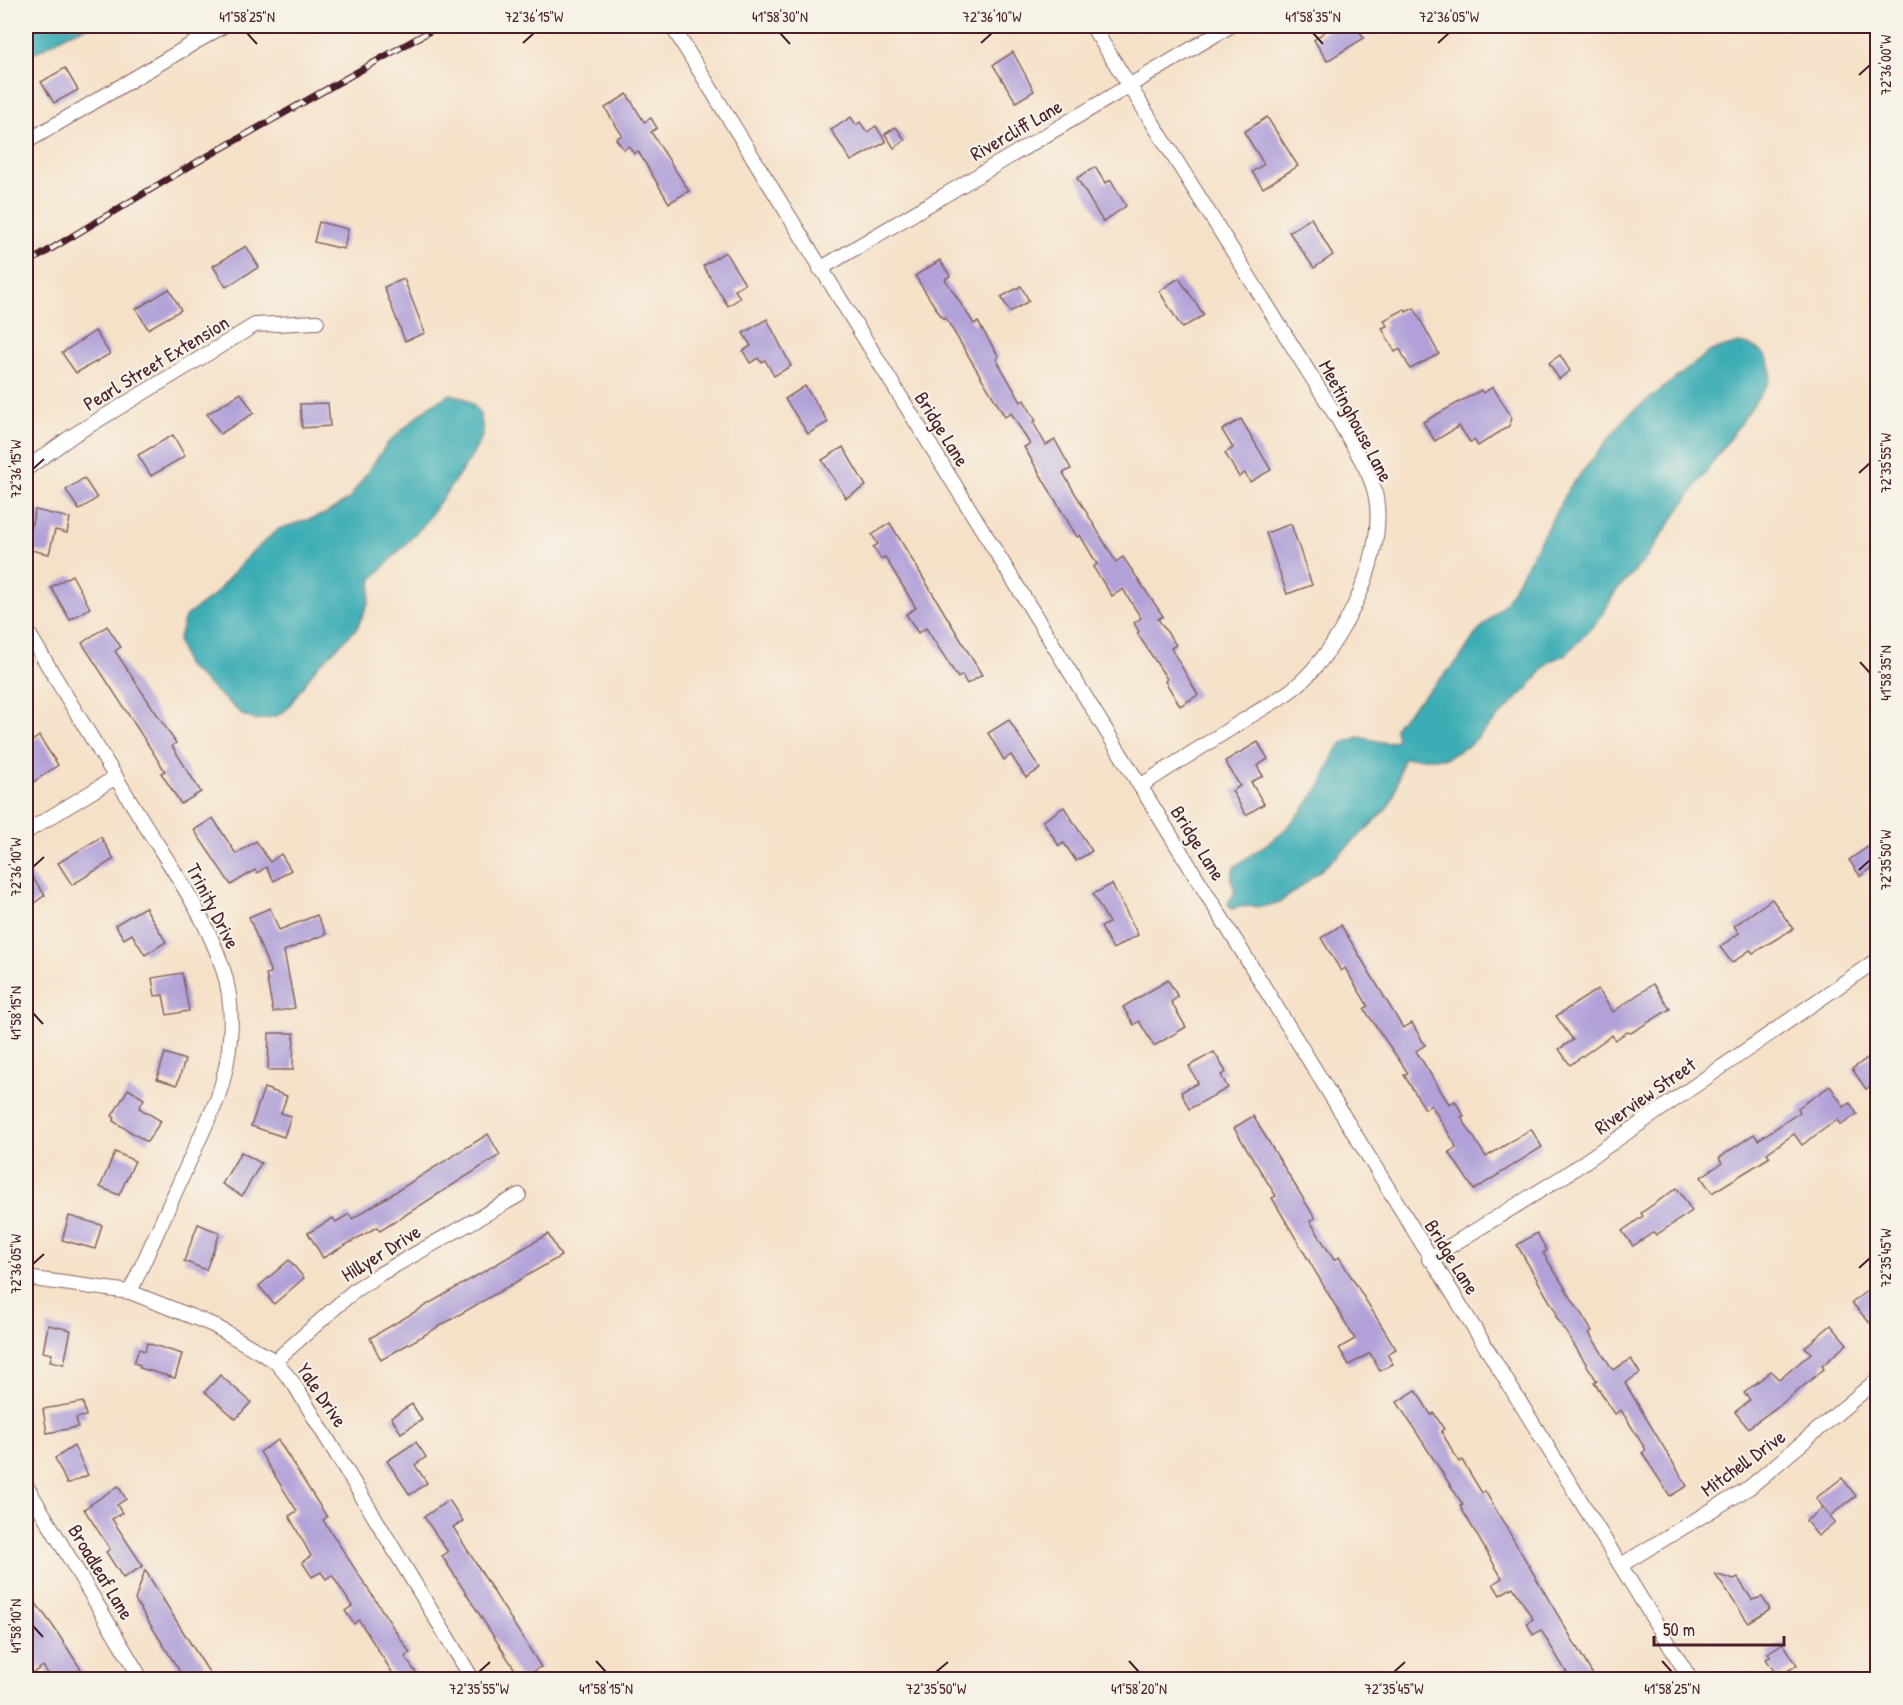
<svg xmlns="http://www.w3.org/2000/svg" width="1903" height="1705" viewBox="0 0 1903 1705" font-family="'Patrick Hand',sans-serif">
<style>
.water{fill:#3cadb5;stroke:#436670;stroke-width:1.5}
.building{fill:#b1a1d8}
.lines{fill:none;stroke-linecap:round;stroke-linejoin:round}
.minor-casing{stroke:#866362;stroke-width:16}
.minor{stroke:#fff;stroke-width:14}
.rail-casing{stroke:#4a1f2b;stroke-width:7}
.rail{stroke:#f7f3e8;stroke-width:4.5;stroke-dasharray:14;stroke-linecap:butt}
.ticks{fill:none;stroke:#4a1f2b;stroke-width:2}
.labels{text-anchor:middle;stroke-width:4.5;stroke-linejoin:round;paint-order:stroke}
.street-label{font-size:20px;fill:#4a1f2b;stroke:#f7f3e8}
.neatline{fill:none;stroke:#4a1f2b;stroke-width:2}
.ticks-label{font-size:15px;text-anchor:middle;fill:#4a1f2b}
</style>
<rect width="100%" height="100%" fill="#f7f3e8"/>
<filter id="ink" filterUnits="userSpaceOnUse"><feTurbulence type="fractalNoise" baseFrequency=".0167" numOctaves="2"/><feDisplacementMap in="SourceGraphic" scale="12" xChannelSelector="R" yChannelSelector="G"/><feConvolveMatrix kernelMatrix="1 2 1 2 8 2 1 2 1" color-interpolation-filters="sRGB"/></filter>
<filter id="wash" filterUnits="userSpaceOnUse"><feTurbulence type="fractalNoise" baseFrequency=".008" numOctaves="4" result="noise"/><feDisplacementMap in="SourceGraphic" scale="24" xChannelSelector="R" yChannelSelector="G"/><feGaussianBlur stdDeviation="1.35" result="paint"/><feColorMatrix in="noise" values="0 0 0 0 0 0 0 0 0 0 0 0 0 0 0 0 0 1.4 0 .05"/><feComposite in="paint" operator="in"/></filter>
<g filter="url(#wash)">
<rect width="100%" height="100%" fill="#f5e1c8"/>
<g class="water">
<polygon points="26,26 90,26 68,34 26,58"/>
<path d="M 1739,343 C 1762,346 1778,362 1767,385 L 1643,562 L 1616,591 L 1601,617 L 1568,653 L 1549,662 L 1528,688 L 1470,745 L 1446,758 L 1404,758 C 1398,767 1399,788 1391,802 C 1380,820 1300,890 1281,901 C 1262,912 1248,902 1232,909 L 1228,904 L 1235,891 L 1231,879 L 1234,867 L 1281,834 L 1304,809 L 1322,783 L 1334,754 L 1342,743 L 1359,737 L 1387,743 L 1397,740 L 1395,728 L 1398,722 L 1458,661 L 1475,635 L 1505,603 L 1570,487 L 1628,415 L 1711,351 Z"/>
<polygon points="451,394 462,397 471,403 479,412 482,423 483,434 472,456 422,527 372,579 369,601 357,628 315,669 287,709 277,716 255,720 243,715 186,665 178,641 185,617 214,595 250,554 279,529 325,514 349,499 387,444 429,406"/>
</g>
<g id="blocks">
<g class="building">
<polygon points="1332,26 1356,26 1364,38 1327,61 1314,40"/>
<polygon points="1013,52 1034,91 1016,102 993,65"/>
<polygon points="65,68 78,90 54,103 41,82"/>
<polygon points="627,94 644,122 651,118 657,128 651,132 689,191 669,203 638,151 634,154 629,146 624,150 616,139 622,135 605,108"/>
<polygon points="851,117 856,125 860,122 867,132 876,126 886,142 851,161 831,130"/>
<polygon points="1267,117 1298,166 1263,188 1252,172 1264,164 1244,132"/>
<polygon points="896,127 905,140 894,148 885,134"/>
<polygon points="1095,167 1105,183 1111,180 1126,206 1103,222 1077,178"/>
<polygon points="1311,218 1333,255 1314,268 1289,232"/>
<polygon points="319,222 348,229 344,249 314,242"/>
<polygon points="246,246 259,267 226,287 213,266"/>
<polygon points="725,252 745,284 735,290 740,298 728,306 703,266"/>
<polygon points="940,260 950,276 945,279 974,324 978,322 999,357 996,359 1021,402 1024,400 1036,421 1033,422 1046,445 1055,440 1071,469 1063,473 1116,562 1123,557 1163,616 1158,619 1176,645 1171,648 1198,695 1180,706 1165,681 1167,679 1137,633 1139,632 1134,623 1141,618 1123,589 1112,596 1093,567 1097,564 1080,535 1077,537 1024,447 1030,444 1011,413 1005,417 945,317 943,319 915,276"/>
<polygon points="1179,278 1204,315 1182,328 1159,291"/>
<polygon points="404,279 425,333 405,341 384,287"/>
<polygon points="1021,286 1029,301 1010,312 1001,297"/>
<polygon points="169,289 181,310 148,329 136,309"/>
<polygon points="1414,308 1439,354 1410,369 1400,349 1395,352 1382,328 1387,326 1384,320 1405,309 1406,312"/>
<polygon points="767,319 791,366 774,376 765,360 761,362 758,358 750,363 743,351 751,346 743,333"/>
<polygon points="95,331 110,354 76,373 62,353"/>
<polygon points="1560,355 1570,371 1559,379 1549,363"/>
<polygon points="805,386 828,422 808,434 785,399"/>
<polygon points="1493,387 1512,418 1509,426 1478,446 1474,440 1470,442 1459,426 1435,441 1423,422 1481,390 1483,393"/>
<polygon points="241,393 254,413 220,434 207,414"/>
<polygon points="328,403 330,426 302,428 300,404"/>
<polygon points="1241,419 1271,470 1250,482 1245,473 1239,477 1225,453 1233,448 1222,430"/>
<polygon points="173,435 185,456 151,476 138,455"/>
<polygon points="843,447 866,486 846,498 822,460"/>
<polygon points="84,478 97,498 79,510 66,490"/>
<polygon points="35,510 70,518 67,533 55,530 49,554 26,549"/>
<polygon points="890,523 982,675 967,684 962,675 958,678 926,628 918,633 906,614 916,608 885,557 881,559 873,547 878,544 872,535"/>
<polygon points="1291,524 1312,585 1287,594 1266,533"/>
<polygon points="72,575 90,608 70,620 51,587"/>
<polygon points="107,626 121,647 115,651 176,743 172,746 201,792 181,804 161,773 165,771 82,643"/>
<polygon points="1009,720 1040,769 1026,778 1011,755 1004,760 988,733"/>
<polygon points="39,736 58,765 26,787 26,756 31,752 27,745"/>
<polygon points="1258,742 1268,759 1257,766 1263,776 1251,782 1264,804 1246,815 1232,791 1240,786 1225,761"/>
<polygon points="1064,807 1092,851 1076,861 1064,843 1059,846 1043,821"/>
<polygon points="213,818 236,854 256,841 270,862 281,854 291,870 274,881 266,867 257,873 255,870 231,885 194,830"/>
<polygon points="101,837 114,859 72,885 58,863"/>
<polygon points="1878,840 1878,864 1860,876 1849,860"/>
<polygon points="26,869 45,895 26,909"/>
<polygon points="1112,884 1138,935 1113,949 1101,927 1109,923 1093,894"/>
<polygon points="1772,899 1793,929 1753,953 1750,950 1732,963 1720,947 1739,933 1734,926"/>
<polygon points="145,907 166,942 145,955 132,934 124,939 115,925"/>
<polygon points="270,908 279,930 317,915 326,934 284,951 295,1008 273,1012 266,974 271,973 249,917"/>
<polygon points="1341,925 1403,1028 1412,1023 1425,1045 1416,1051 1449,1104 1455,1101 1464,1116 1461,1117 1486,1157 1531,1129 1542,1147 1474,1190 1449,1152 1456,1148 1454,1142 1431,1105 1425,1109 1404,1075 1408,1073 1364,1009 1368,1006 1345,968 1341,971 1321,938"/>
<polygon points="182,973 189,1011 167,1015 163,995 155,996 152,978"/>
<polygon points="1168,980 1178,997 1171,1002 1186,1027 1154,1046 1139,1021 1134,1025 1123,1007"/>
<polygon points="1653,984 1670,1009 1631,1033 1627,1032 1615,1040 1612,1035 1570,1065 1559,1049 1573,1040 1556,1016 1598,989 1613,1012"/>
<polygon points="269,1033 294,1033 293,1070 268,1070"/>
<polygon points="1878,1051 1878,1081 1866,1089 1852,1069"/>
<polygon points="1214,1052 1226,1072 1221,1075 1228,1088 1189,1109 1181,1092 1198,1083 1189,1066"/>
<polygon points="165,1053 185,1060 177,1085 157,1079"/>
<polygon points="1830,1086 1844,1107 1850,1103 1857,1114 1841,1125 1837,1120 1802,1145 1794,1134 1767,1153 1770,1157 1712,1193 1701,1177 1722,1163 1719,1158 1754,1134 1758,1140 1800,1112 1798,1108"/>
<polygon points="264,1088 287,1096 281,1113 291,1116 284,1137 251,1126"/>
<polygon points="128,1089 144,1099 139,1108 161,1121 147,1142 113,1121 115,1118 112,1116"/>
<polygon points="1253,1116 1315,1218 1310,1221 1334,1260 1339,1257 1396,1349 1387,1354 1393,1364 1380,1371 1370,1353 1349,1365 1339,1348 1355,1339 1272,1198 1276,1196 1234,1128"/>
<polygon points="488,1134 500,1155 380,1231 377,1227 323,1258 308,1233 333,1218 336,1222 349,1214 352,1219"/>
<polygon points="115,1152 135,1161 119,1195 100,1187"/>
<polygon points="241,1152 261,1163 242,1196 222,1184"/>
<polygon points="1677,1188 1692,1211 1656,1235 1654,1232 1633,1246 1622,1231 1643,1216 1641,1213"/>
<polygon points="69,1216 102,1225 95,1249 62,1240"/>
<polygon points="198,1224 220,1233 206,1270 184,1261"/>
<polygon points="1537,1233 1547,1251 1543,1253 1592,1331 1589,1333 1613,1370 1631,1359 1640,1373 1625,1383 1687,1486 1670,1496 1642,1453 1646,1450 1621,1410 1615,1414 1594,1382 1597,1381 1555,1315 1557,1314 1517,1245"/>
<polygon points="548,1234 561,1256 381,1360 370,1338"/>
<polygon points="289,1260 304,1278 274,1304 259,1286"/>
<polygon points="1878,1281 1878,1317 1870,1323 1852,1303"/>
<polygon points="48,1325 71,1330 64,1364 50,1361 52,1354 43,1352"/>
<polygon points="1831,1325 1847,1344 1822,1366 1824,1369 1788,1399 1748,1428 1735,1412 1750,1400 1744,1393 1771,1371 1779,1380 1811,1353 1805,1347"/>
<polygon points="147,1343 182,1354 175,1378 140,1368 140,1365 134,1363 139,1349 145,1351"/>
<polygon points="220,1375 251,1402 236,1419 205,1392"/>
<polygon points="1416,1390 1431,1415 1434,1413 1444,1429 1441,1431 1459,1462 1462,1460 1482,1493 1485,1491 1596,1680 1571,1680 1541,1630 1533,1635 1527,1623 1533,1619 1513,1587 1500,1595 1493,1584 1502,1578 1460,1506 1463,1505 1397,1402"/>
<polygon points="83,1402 86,1416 76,1418 78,1427 47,1433 43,1409"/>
<polygon points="412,1404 422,1420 401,1433 391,1417"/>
<polygon points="278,1440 327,1517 323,1520 410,1653 405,1657 421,1680 397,1680 359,1620 354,1624 345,1611 352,1606 332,1575 326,1579 321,1572 312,1577 302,1562 311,1556 289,1516 297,1511 260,1452"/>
<polygon points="416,1442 426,1457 415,1465 427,1483 410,1495 387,1461"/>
<polygon points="74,1446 88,1475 67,1484 55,1458"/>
<polygon points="1842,1478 1856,1496 1830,1516 1835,1522 1818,1536 1806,1521 1823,1507 1829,1515 1816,1498"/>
<polygon points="118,1486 126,1499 117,1505 122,1513 112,1519 143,1566 123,1578 106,1552 110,1549 84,1509"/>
<polygon points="449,1500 463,1521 453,1527 541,1667 521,1679 442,1556 448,1552 424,1517"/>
<polygon points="145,1570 184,1633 214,1680 185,1680 135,1600"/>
<polygon points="1715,1574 1734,1580 1738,1578 1752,1600 1762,1597 1770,1609 1748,1622"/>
<polygon points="26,1590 53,1626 88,1680 52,1680 43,1666 33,1673 26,1661"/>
<polygon points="1783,1643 1797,1665 1778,1677 1766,1659 1770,1657 1768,1653"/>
</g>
</g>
</g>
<g filter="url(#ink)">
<use href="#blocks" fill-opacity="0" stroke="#866362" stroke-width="1.5"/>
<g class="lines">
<g class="minor-casing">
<g id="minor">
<polyline points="672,26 1691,1680"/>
<path d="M 1092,26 L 1338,419 C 1349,440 1364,461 1372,483 C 1395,543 1342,650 1294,688 C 1279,700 1261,709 1244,720 C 1209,742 1175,764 1140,786"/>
<polyline points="26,142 223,26"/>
<polyline points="820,269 1230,26"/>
<polyline points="26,469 72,436 255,325 317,322"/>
<path d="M 26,629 C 65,694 104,759 144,823 C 172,869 205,915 222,966 C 237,1009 231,1059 217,1100 L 130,1292"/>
<polyline points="26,832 116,777"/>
<polyline points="1429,1259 1564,1176 1878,959"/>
<polyline points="26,1278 130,1292 213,1325 275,1361 294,1384 473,1680"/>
<polyline points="275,1361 355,1290 380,1274 519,1195"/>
<polyline points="26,1485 142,1680"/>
<polyline points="1621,1565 1750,1487 1878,1379"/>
</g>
</g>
<use href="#minor" class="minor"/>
<g class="rail-casing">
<polyline id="rail" points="26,264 183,170 439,26"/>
</g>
<use href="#rail" class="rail"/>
</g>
</g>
<path class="ticks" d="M 247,33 L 257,44M 780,33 L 790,44M 1313,33 L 1323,44M 523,43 L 534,33M 981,43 L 992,33M 1438,43 L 1449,33M 1859,75 L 1870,65M 33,469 L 44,459M 1859,473 L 1870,463M 1860,662 L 1870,673M 33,867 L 44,857M 1859,870 L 1870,860M 33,1013 L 43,1024M 33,1264 L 44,1254M 1859,1268 L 1870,1258M 33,1626 L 43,1637M 596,1661 L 606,1672M 1129,1661 L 1139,1672M 1662,1661 L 1672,1672M 479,1672 L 490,1662M 936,1672 L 948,1662M 1394,1672 L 1405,1662"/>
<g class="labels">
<g class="street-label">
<text transform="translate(1016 130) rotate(-30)" y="7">Rivercliff Lane</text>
<text transform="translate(156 363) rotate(-31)" y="7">Pearl Street Extension</text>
<text transform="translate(1356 421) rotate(62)" y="7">Meetinghouse Lane</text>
<text transform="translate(942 429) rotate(58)" y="7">Bridge Lane</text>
<text transform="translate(1198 843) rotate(58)" y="7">Bridge Lane</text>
<text transform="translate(213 906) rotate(63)" y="7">Trinity Drive</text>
<text transform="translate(1645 1096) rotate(-35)" y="7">Riverview Street</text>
<text transform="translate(381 1253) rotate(-32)" y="7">Hillyer Drive</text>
<text transform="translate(1452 1257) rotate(58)" y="7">Bridge Lane</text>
<text transform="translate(322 1395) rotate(56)" y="7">Yale Drive</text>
<text transform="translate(1743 1463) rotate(-36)" y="7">Mitchell Drive</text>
<text transform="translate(101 1572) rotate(59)" y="7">Broadleaf Lane</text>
</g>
</g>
<rect width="1903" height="1705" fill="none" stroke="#f7f3e8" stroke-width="66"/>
<path d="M1654 1636v9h130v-9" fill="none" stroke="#4a1f2b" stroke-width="3"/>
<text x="1663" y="1636" font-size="18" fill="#4a1f2b" stroke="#f7f3e8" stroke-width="4.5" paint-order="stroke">50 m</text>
<rect x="33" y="33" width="1837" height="1639" class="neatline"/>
<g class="ticks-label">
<text x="247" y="22">41°58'25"N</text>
<text x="534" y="22">72°36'15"W</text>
<text x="780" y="22">41°58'30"N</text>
<text x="992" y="22">72°36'10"W</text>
<text x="1313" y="22">41°58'35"N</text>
<text x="1449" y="22">72°36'05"W</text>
<text transform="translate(1886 65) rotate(-90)" y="5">72°36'00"W</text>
<text transform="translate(1886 463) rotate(-90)" y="5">72°35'55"W</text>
<text transform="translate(16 469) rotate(-90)" y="5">72°36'15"W</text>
<text transform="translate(1886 673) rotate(-90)" y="5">41°58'35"N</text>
<text transform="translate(1886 860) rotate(-90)" y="5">72°35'50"W</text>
<text transform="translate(16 867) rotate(-90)" y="5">72°36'10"W</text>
<text transform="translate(16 1013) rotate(-90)" y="5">41°58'15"N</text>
<text transform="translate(1886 1258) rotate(-90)" y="5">72°35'45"W</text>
<text transform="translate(16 1264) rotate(-90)" y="5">72°36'05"W</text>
<text transform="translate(16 1626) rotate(-90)" y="5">41°58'10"N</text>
<text x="479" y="1694">72°35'55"W</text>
<text x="606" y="1694">41°58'15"N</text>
<text x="936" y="1694">72°35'50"W</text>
<text x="1139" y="1694">41°58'20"N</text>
<text x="1394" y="1694">72°35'45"W</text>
<text x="1672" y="1694">41°58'25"N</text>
</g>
</svg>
